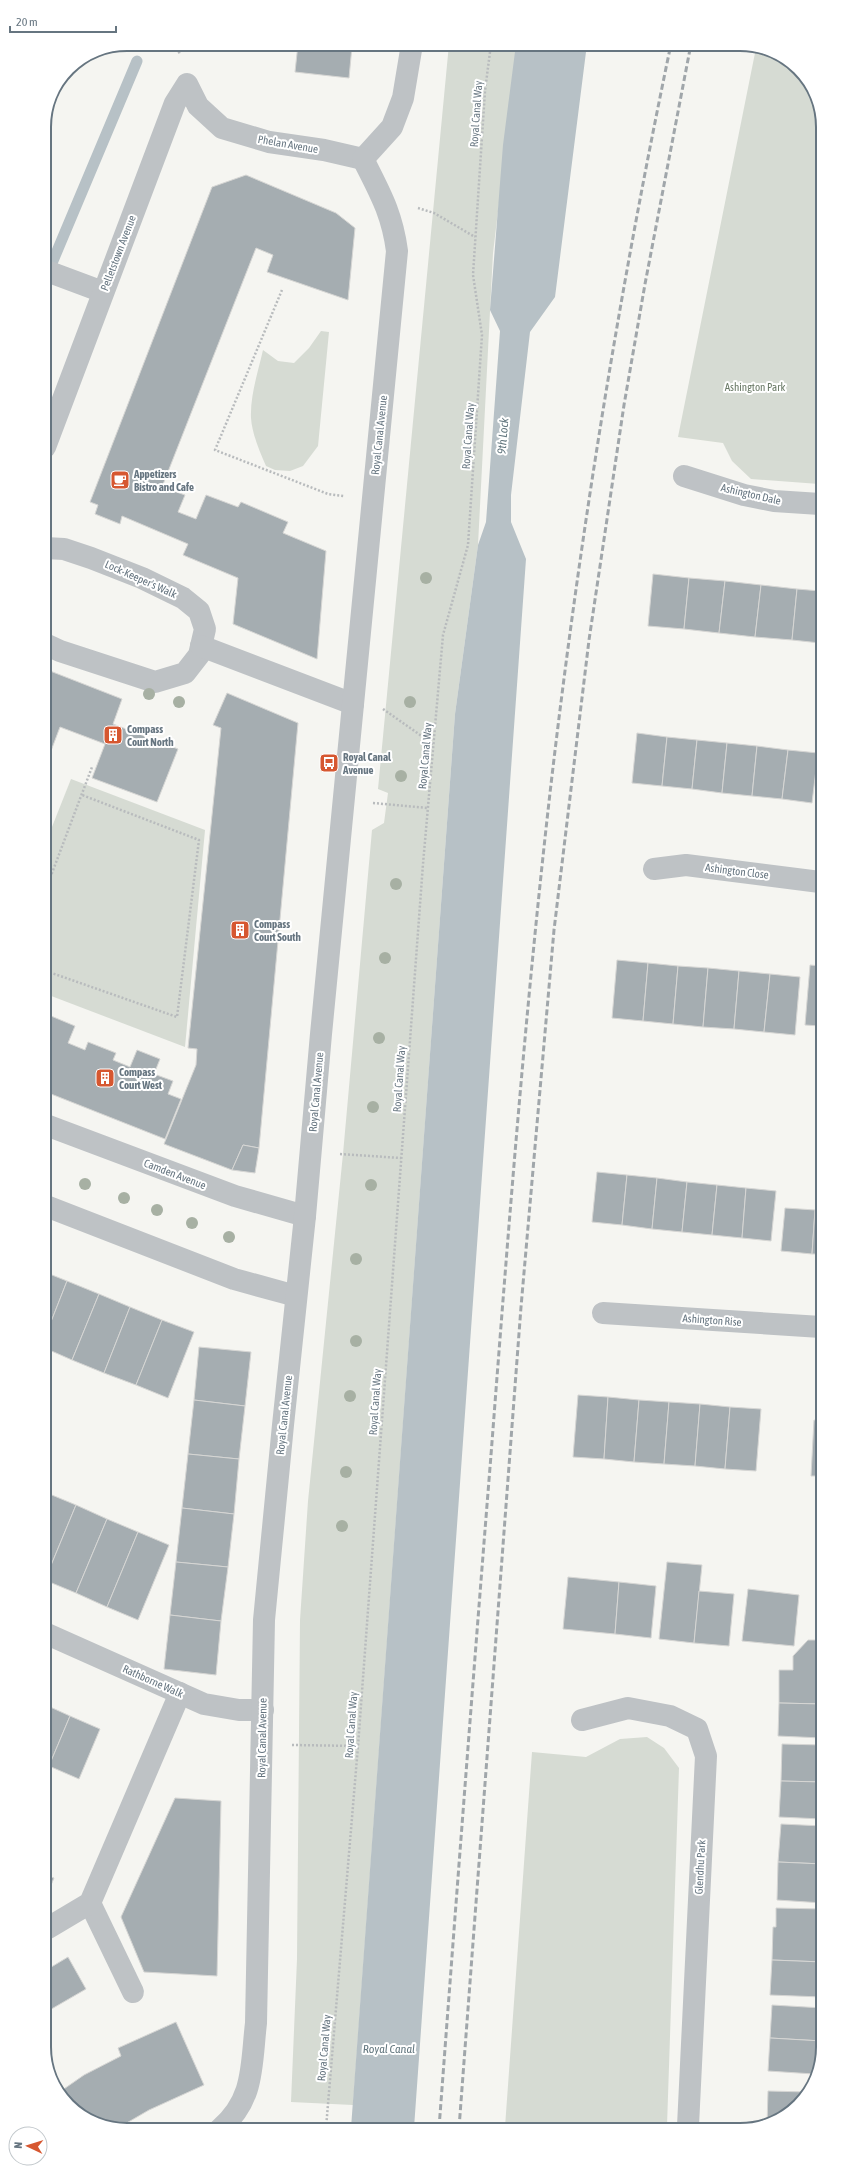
<svg xmlns="http://www.w3.org/2000/svg" width="867" height="2174" viewBox="0 0 867 2174" font-family="'Asap Condensed',sans-serif">
<style>
.green{fill:#d6dbd3}
.water{fill:#b7c1c6}
.lines{fill:none;stroke-linecap:round;stroke-linejoin:round}
.stream{stroke:#b7c1c6;stroke-width:11}
.building{fill:#a5adb1;stroke:#d6d6d4}
.path{stroke:#b8bbbd;stroke-width:2.5;stroke-dasharray:2 2;stroke-linecap:butt}
.minor{stroke:#bec2c5;stroke-width:22}
.rail{stroke:#a0a6aa;stroke-width:3;stroke-dasharray:6 3;stroke-linecap:butt}
.tree{fill:#a7b0a3}
.labels{text-anchor:middle;stroke-width:4;stroke-linejoin:round;paint-order:stroke}
.street-label{font-size:11px;fill:#667580;stroke:#fff}
.park-label{font-size:11px;fill:#687864;stroke:#fff}
.poi-label{font-size:11px;font-weight:bold;fill:#667580;stroke:#fff;text-anchor:start}
.water-label{font-size:12px;font-style:italic;fill:#62767e;stroke:#fff}
.rim{fill:none;stroke:#667580;stroke-width:2}
</style>
<rect width="100%" height="100%" fill="#f5f5f1"/>
<g class="green">
<polygon points="449,44 518,44 493,253 478,545 455,714 353,2105 291,2102 297,1959 300,1620 308,1501 343,1154 372,830 384,823 388,793 378,789"/>
<polygon points="756,48 791,61 819,101 819,484 751,479 732,461 723,443 678,437"/>
<path d="M 321,331 L 329,332 L 318,446 L 303,466 L 290,471 L 275,470 L 266,466 C 260,452 252,434 251,418 C 250,396 258,372 263,350 L 278,361 L 294,363 L 309,348 Z"/>
<polygon points="71,779 205,830 185,1047 46,994 46,842"/>
<polygon points="647,1737 664,1748 679,1768 667,2126 505,2127 532,1752 586,1757 620,1739"/>
</g>
<polygon class="water" points="516,44 587,44 555,297 530,332 511,495 511,522 526,559 414,2128 351,2128 455,714 478,545 486,522 500,331 490,310 503,145"/>
<g class="lines">
<polyline class="stream" points="47,275 137,61"/>
</g>
<g class="building">
<polygon points="298,44 352,46 349,78 295,72"/>
<polygon points="246,175 336,213 355,228 348,300 267,272 273,255 256,248 162,487 185,495 178,512 196,519 206,495 238,507 241,502 288,522 283,533 326,551 317,659 233,624 238,578 183,555 188,544 122,516 120,524 95,514 98,505 90,502 212,187"/>
<polygon points="653,574 689,578 684,629 648,626"/>
<polygon points="689,578 725,581 719,633 684,629"/>
<polygon points="725,581 761,585 755,637 719,633"/>
<polygon points="761,585 797,589 792,640 755,637"/>
<polygon points="797,589 820,591 820,643 792,640"/>
<polygon points="45,669 122,699 113,724 178,749 157,802 92,778 105,744 60,727 46,764"/>
<polygon points="227,693 298,723 259,1148 243,1145 232,1170 164,1144 196,1065 197,1049 188,1048 221,728 213,725"/>
<polygon points="637,733 667,737 662,786 632,783"/>
<polygon points="667,737 697,740 692,789 662,786"/>
<polygon points="697,740 727,743 722,793 692,789"/>
<polygon points="727,743 757,746 752,796 722,793"/>
<polygon points="757,746 788,750 782,799 752,796"/>
<polygon points="788,750 818,753 812,803 782,799"/>
<polygon points="617,960 648,963 643,1021 612,1018"/>
<polygon points="648,963 678,966 673,1024 643,1021"/>
<polygon points="810,965 821,966 821,1026 805,1025"/>
<polygon points="678,966 708,968 703,1027 673,1024"/>
<polygon points="708,968 739,971 734,1029 703,1027"/>
<polygon points="739,971 770,974 764,1032 734,1029"/>
<polygon points="770,974 800,977 795,1035 764,1032"/>
<polygon points="51,1016 75,1026 68,1043 85,1050 88,1042 116,1053 113,1060 130,1067 137,1050 160,1059 154,1074 173,1081 168,1094 181,1099 165,1139 46,1092 46,1028"/>
<polygon points="243,1145 259,1148 255,1173 232,1170"/>
<polygon points="597,1172 627,1175 622,1225 592,1222"/>
<polygon points="627,1175 657,1178 652,1229 622,1225"/>
<polygon points="657,1178 687,1182 682,1232 652,1229"/>
<polygon points="687,1182 717,1185 712,1235 682,1232"/>
<polygon points="717,1185 746,1188 742,1238 712,1235"/>
<polygon points="746,1188 776,1191 771,1241 742,1238"/>
<polygon points="785,1208 815,1210 812,1254 781,1251"/>
<polygon points="815,1210 821,1211 821,1254 812,1254"/>
<polygon points="47,1273 67,1281 47,1332"/>
<polygon points="67,1281 99,1294 72,1360 47,1349 47,1332"/>
<polygon points="99,1294 130,1307 104,1373 72,1360"/>
<polygon points="130,1307 162,1320 136,1385 104,1373"/>
<polygon points="162,1320 194,1332 168,1398 136,1385"/>
<polygon points="199,1347 251,1352 245,1406 194,1400"/>
<polygon points="578,1395 608,1397 604,1459 573,1457"/>
<polygon points="608,1397 639,1400 634,1462 604,1459"/>
<polygon points="194,1400 245,1406 239,1459 188,1454"/>
<polygon points="639,1400 669,1402 664,1464 634,1462"/>
<polygon points="669,1402 700,1404 695,1466 664,1464"/>
<polygon points="700,1404 730,1407 725,1469 695,1466"/>
<polygon points="730,1407 761,1409 756,1471 725,1469"/>
<polygon points="814,1420 822,1421 822,1476 811,1476"/>
<polygon points="188,1454 239,1459 234,1514 182,1508"/>
<polygon points="47,1493 76,1505 47,1575"/>
<polygon points="76,1505 107,1519 76,1593 47,1581 47,1575"/>
<polygon points="182,1508 234,1514 228,1567 176,1562"/>
<polygon points="107,1519 138,1532 107,1607 76,1593"/>
<polygon points="138,1532 169,1545 138,1620 107,1607"/>
<polygon points="176,1562 228,1567 221,1621 170,1615"/>
<polygon points="667,1562 702,1565 694,1643 659,1639"/>
<polygon points="568,1577 619,1582 615,1634 563,1629"/>
<polygon points="619,1582 656,1586 651,1638 615,1634"/>
<polygon points="748,1589 799,1595 794,1646 742,1641"/>
<polygon points="699,1591 734,1594 729,1646 694,1643"/>
<polygon points="170,1615 221,1621 216,1675 164,1669"/>
<polygon points="808,1640 822,1640 822,1704 779,1703 779,1670 793,1670 793,1656"/>
<polygon points="779,1703 822,1704 822,1738 778,1736"/>
<polygon points="48,1706 70,1716 49,1766 48,1765"/>
<polygon points="70,1716 100,1729 79,1779 49,1766"/>
<polygon points="782,1744 822,1745 822,1782 781,1781"/>
<polygon points="781,1781 822,1782 822,1819 779,1817"/>
<polygon points="175,1798 221,1801 217,1976 144,1972 121,1917"/>
<polygon points="781,1824 823,1826 823,1864 778,1862"/>
<polygon points="778,1862 823,1864 823,1903 777,1900"/>
<polygon points="48,1876 54,1878 48,1892"/>
<polygon points="776,1908 823,1909 823,1962 772,1960 773,1927 776,1927"/>
<polygon points="68,1957 86,1989 48,2011 48,1969"/>
<polygon points="772,1960 823,1962 822,1997 770,1995"/>
<polygon points="772,2005 823,2008 822,2041 770,2038"/>
<polygon points="176,2022 204,2085 149,2110 118,2128 76,2113 61,2091 84,2075 121,2056 118,2048"/>
<polygon points="770,2038 822,2041 821,2051 814,2074 768,2071"/>
<polygon points="768,2091 807,2092 806,2097 767,2125"/>
</g>
<g class="lines">
<g class="path">
<polyline points="176,44 180,55"/>
<polyline points="418,208 434,213 475,237"/>
<polyline points="282,290 215,450 328,494 344,496"/>
<polyline points="383,709 433,744"/>
<polyline points="373,803 428,808"/>
<polyline points="46,889 92,767"/>
<polyline points="46,971 177,1017 199,840 82,795"/>
<polyline points="340,1154 401,1158"/>
<polyline points="292,1745 358,1746"/>
<polyline points="326,2128 358,1746 423,864 443,635 468,545 482,335 473,275 485,91 491,44"/>
</g>
<g class="minor">
<polyline points="363,159 392,127 403,98 412,44"/>
<polyline points="44,270 103,292"/>
<polyline points="45,447 175,103 187,84 198,106 222,128 269,142 324,150 363,159"/>
<polyline points="684,476 744,495 774,501 820,504"/>
<polyline points="45,548 64,549 91,558 142,578 183,598 199,611 205,629 199,655 185,673 155,682 60,651 45,644"/>
<polyline points="201,646 353,704"/>
<polyline points="654,869 686,865 820,882"/>
<polyline points="46,1125 235,1196 305,1216"/>
<polyline points="46,1206 234,1279 296,1296"/>
<polyline points="603,1313 821,1327"/>
<polyline points="47,1634 204,1704 239,1710 263,1710"/>
<polyline points="582,1720 628,1708 670,1716 697,1729 706,1756 688,2126"/>
<polyline points="90,1903 133,1992"/>
<polyline points="48,1928 90,1903 180,1693"/>
<path d="M 220,2129 C 255,2099 251,2065 256,2023 L 264,1620 L 283,1425 L 305,1216 L 321,1034 L 397,251 C 392,213 380,193 363,159"/>
</g>
<g class="rail">
<path d="M 439,2128 C 456,1903 473,1679 491,1455 C 508,1234 525,1013 550,793 C 579,542 619,292 671,44"/>
<polyline points="459,2128 521,1307 554,930 589,640 624,405 645,284 691,44"/>
</g>
</g>
<g class="tree">
<circle cx="426" cy="578" r="6"/>
<circle cx="149" cy="694" r="6"/>
<circle cx="179" cy="702" r="6"/>
<circle cx="410" cy="702" r="6"/>
<circle cx="401" cy="776" r="6"/>
<circle cx="396" cy="884" r="6"/>
<circle cx="385" cy="958" r="6"/>
<circle cx="379" cy="1038" r="6"/>
<circle cx="373" cy="1107" r="6"/>
<circle cx="85" cy="1184" r="6"/>
<circle cx="371" cy="1185" r="6"/>
<circle cx="124" cy="1198" r="6"/>
<circle cx="157" cy="1210" r="6"/>
<circle cx="192" cy="1223" r="6"/>
<circle cx="229" cy="1237" r="6"/>
<circle cx="356" cy="1259" r="6"/>
<circle cx="356" cy="1341" r="6"/>
<circle cx="350" cy="1396" r="6"/>
<circle cx="346" cy="1472" r="6"/>
<circle cx="342" cy="1526" r="6"/>
</g>
<defs>
<g id="cafe-square" transform="scale(1)"><rect x="-9" y="-9" width="18" height="18" rx="4" fill="#d65730" stroke="#fff"/><path d="M-5.5-4.5H6V0H3Q3 3.5 0 3.5H-2.5Q-5.5 3.5-5.5 0ZM3-3.2v2h1.7v-2ZM-6 4.5H4V6H-6Z" fill="#fff"/></g>
<g id="building-square" transform="scale(1)"><rect x="-9" y="-9" width="18" height="18" rx="4" fill="#d65730" stroke="#fff"/><path d="M-4-6H4V6H1V3H-1V6H-4ZM-2.5-4.3h1.7v1.8h-1.7ZM.8-4.3h1.7v1.8H.8ZM-2.5-1h1.7V.8h-1.7ZM.8-1h1.7V.8H.8Z" fill="#fff"/></g>
<g id="bus-square" transform="scale(1)"><rect x="-9" y="-9" width="18" height="18" rx="4" fill="#d65730" stroke="#fff"/><path d="M-5-6H5V4H4V6H2V4H-2V6H-4V4H-5ZM-3.5-4V0h7V-4ZM-3.5 1.2v1.5H-2V1.2ZM2 1.2v1.5H3.5V1.2Z" fill="#fff"/></g>
</defs>
<g fill-rule="evenodd">
<use href="#cafe-square" x="120" y="480"/>
<use href="#building-square" x="113" y="735"/>
<use href="#bus-square" x="329" y="763"/>
<use href="#building-square" x="240" y="930"/>
<use href="#building-square" x="105" y="1078"/>
</g>
<g class="labels">
<g class="street-label">
<text transform="translate(476 114) rotate(-86)" y="4">Royal Canal Way</text>
<text transform="translate(288 144) rotate(10)" y="4">Phelan Avenue</text>
<text transform="translate(118 253) rotate(-69)" y="4">Pelletstown Avenue</text>
<text transform="translate(379 435) rotate(-84)" y="4">Royal Canal Avenue</text>
<text transform="translate(468 436) rotate(-86)" y="4">Royal Canal Way</text>
<text transform="translate(751 494) rotate(13)" y="4">Ashington Dale</text>
<text transform="translate(141 579) rotate(24)" y="4">Lock-Keeper's Walk</text>
<text transform="translate(425 756) rotate(-85)" y="4">Royal Canal Way</text>
<text transform="translate(737 871) rotate(7)" y="4">Ashington Close</text>
<text transform="translate(399 1079) rotate(-86)" y="4">Royal Canal Way</text>
<text transform="translate(316 1092) rotate(-85)" y="4">Royal Canal Avenue</text>
<text transform="translate(175 1174) rotate(21)" y="4">Camden Avenue</text>
<text transform="translate(712 1320) rotate(4)" y="4">Ashington Rise</text>
<text transform="translate(375 1402) rotate(-86)" y="4">Royal Canal Way</text>
<text transform="translate(284 1415) rotate(-84)" y="4">Royal Canal Avenue</text>
<text transform="translate(153 1681) rotate(24)" y="4">Rathborne Walk</text>
<text transform="translate(351 1725) rotate(-86)" y="4">Royal Canal Way</text>
<text transform="translate(262 1738) rotate(-89)" y="4">Royal Canal Avenue</text>
<text transform="translate(700 1867) rotate(-87)" y="4">Glendhu Park</text>
<text transform="translate(324 2048) rotate(-85)" y="4">Royal Canal Way</text>
</g>
<g class="park-label">
<text x="755" y="391">Ashington Park</text>
</g>
<g class="poi-label">
<text x="134" y="478">Appetizers<tspan x="134" dy="13">Bistro and Cafe</tspan></text>
<text x="127" y="733">Compass<tspan x="127" dy="13">Court North</tspan></text>
<text x="343" y="761">Royal Canal<tspan x="343" dy="13">Avenue</tspan></text>
<text x="254" y="928">Compass<tspan x="254" dy="13">Court South</tspan></text>
<text x="119" y="1076">Compass<tspan x="119" dy="13">Court West</tspan></text>
</g>
<g class="water-label">
<text transform="translate(503 436) rotate(-85)" y="4">9th Lock</text>
<text x="389" y="2053">Royal Canal</text>
</g>
</g>
<path d="M0 0H867V2174H0ZM127 51H740A76 76 0 0 1 816 127V2047A76 76 0 0 1 740 2123H127A76 76 0 0 1 51 2047V127A76 76 0 0 1 127 51Z" fill="#fff" fill-rule="evenodd"/>
<path class="rim" d="M127 51H740A76 76 0 0 1 816 127V2047A76 76 0 0 1 740 2123H127A76 76 0 0 1 51 2047V127A76 76 0 0 1 127 51Z"/>
<g transform="translate(28 2146) rotate(274)"><circle r="19" fill="#ffffff" stroke="#c2c8cc"/>
<path d="M0-3L7 15L0 10L-7 15Z" fill="#d65730"/>
<text y="-6" font-size="11" font-weight="bold" text-anchor="middle" fill="#667580">N</text>
</g>
<path d="M10 26v6h106v-6" fill="none" stroke="#667580" stroke-width="2"/>
<text x="16" y="26" font-size="12" fill="#667580" stroke="#ffffff" stroke-width="3" paint-order="stroke">20 m</text>
</svg>
